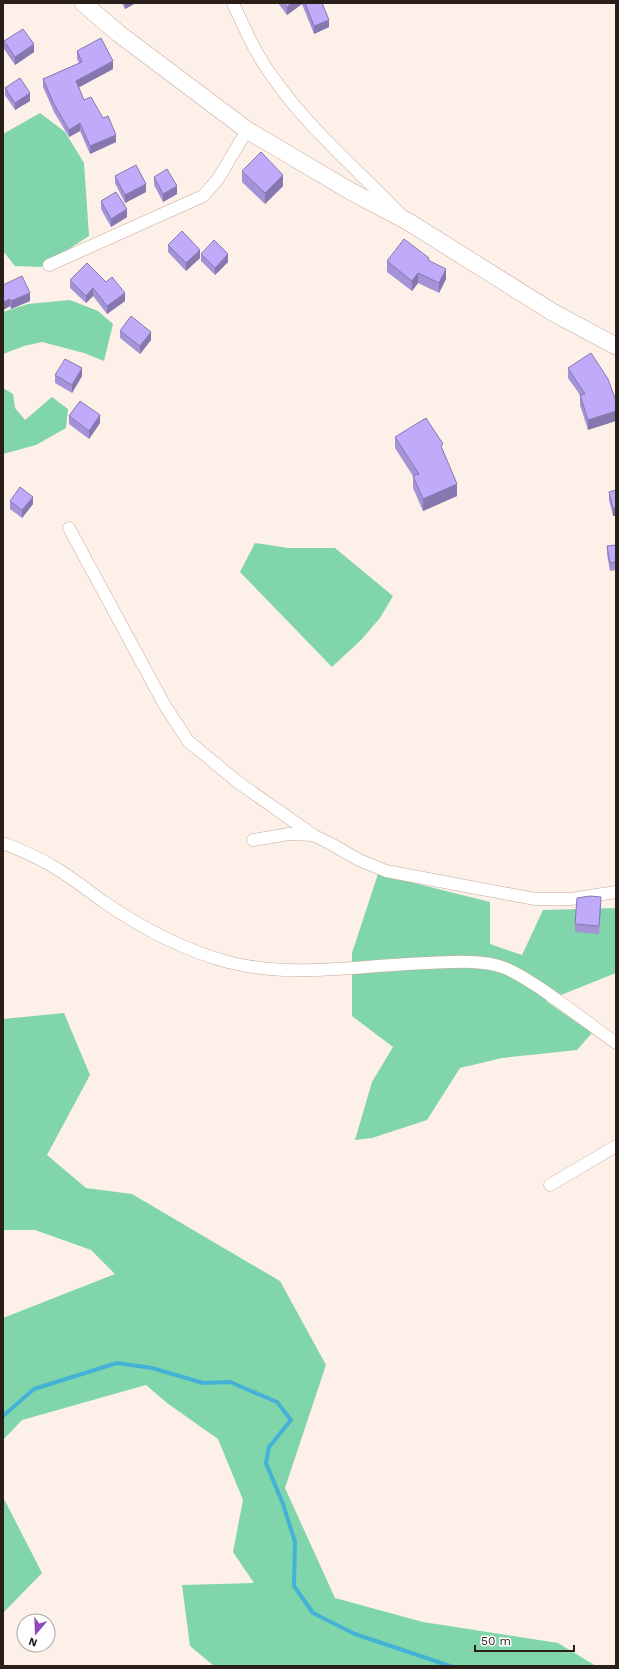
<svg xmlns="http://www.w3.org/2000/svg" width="619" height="1669" viewBox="0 0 619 1669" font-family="'Work Sans',sans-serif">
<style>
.green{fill:#80d5aa}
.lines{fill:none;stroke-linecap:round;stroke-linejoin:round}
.stream{stroke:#44b2d7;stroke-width:4}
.minor-casing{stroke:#c7a897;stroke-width:13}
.secondary-casing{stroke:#c7a897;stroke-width:18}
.minor{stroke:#fff;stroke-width:12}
.secondary{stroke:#fff;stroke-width:17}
.wall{fill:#a493d6}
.shaded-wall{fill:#8678ae}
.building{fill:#bfabf9;stroke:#8678ae}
</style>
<rect width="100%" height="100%" fill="#fdf0e8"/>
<g class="green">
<polygon points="40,113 65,132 84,163 89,236 41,267 15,266 3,251 3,134"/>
<polygon points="70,300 98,311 113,324 104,361 84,353 42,342 24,346 3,354 3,312 28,304"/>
<polygon points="3,388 13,394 15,408 25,420 52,397 68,409 66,428 36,445 3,454"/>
<polygon points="255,543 289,548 335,548 393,596 380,618 361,640 332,667 240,572"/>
<polygon points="378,874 490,902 490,944 522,955 543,910 616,908 616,973 546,1001 592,1033 577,1050 502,1058 460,1068 427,1120 372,1138 355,1140 372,1082 393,1047 352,1016 352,953"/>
<polygon points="64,1013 90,1075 47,1155 86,1188 132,1194 280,1281 326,1365 285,1488 335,1598 423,1622 558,1643 596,1666 214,1666 190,1646 182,1585 254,1583 233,1552 243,1500 218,1439 167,1403 146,1385 22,1420 3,1440 3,1318 115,1274 91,1250 35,1230 3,1230 3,1019"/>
<polygon points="3,1497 42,1573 3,1613"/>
</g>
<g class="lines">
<polyline class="stream" points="3,1416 34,1389 117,1363 152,1368 203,1383 230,1382 277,1402 291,1420 269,1447 266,1463 283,1504 295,1542 294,1586 313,1613 355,1634 450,1666"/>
<g class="minor-casing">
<g id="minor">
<path d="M 233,3 C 244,27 256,55 272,76 C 308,128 356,168 399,213"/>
<polyline points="49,265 203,196 218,179 247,130"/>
<polyline points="69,528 164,704 188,741 239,783 313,835"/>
<polyline points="253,840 289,834 313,835 333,845 359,860 386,871 535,899 571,899 616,892"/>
<path d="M 3,843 C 20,850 36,856 52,866 C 70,876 87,890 104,902 C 142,928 183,950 228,962 C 294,979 361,965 428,963 C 452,962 482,959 505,968 C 517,973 529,981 540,988 C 566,1006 591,1025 616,1043"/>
<polyline points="550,1185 616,1146"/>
</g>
</g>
<g class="secondary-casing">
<polyline id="secondary" points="83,3 118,33 247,130 352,192 407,221 554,313 616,346"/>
</g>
<use href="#minor" class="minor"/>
<use href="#secondary" class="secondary"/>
</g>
<g class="wall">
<polygon points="122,3 136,3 125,9"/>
<polygon points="278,3 316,3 329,27 314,34 302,4 287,15"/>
<polygon points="4,41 34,52 15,65 4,49"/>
<polygon points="77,51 113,69 79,87 84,100 116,142 90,154 80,131 69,137 54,112 43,87 43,79 79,63 77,59"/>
<polygon points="5,88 30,101 15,110 5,95"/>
<polygon points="242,171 283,186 265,204 242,182"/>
<polygon points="115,176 146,192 125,203 115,183"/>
<polygon points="154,177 177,194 163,202 154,185"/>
<polygon points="101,201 127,217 111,227 101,209"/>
<polygon points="168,245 200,258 186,271 168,252"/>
<polygon points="201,254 228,262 215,275 201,261"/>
<polygon points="429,260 446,279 439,293 418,283 412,291 387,272 387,261"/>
<polygon points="70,280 106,282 125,301 107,314 93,296 86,303 70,288"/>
<polygon points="3,285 30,301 11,309 10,306 3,310"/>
<polygon points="120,331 151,340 140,354 120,338"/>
<polygon points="568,368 616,401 588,430 580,405 580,395 568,378"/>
<polygon points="55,375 82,376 72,393 55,383"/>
<polygon points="69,416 100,423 89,439 69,424"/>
<polygon points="395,437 443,450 457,496 423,511 413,488 413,476 395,448"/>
<polygon points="616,490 613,516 609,500 609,492"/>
<polygon points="10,501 33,504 22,518 10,509"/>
<polygon points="616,545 616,570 610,571 607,554 607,546"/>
<polygon points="601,904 599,934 575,932 575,924"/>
</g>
<g class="shaded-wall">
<polygon points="125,3 136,3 125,9"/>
<polygon points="292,3 302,3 302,4 287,15 287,7"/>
<polygon points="329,20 329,27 314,34 314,26"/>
<polygon points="34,44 34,52 15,65 15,57"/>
<polygon points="113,61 113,69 76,89 76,81"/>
<polygon points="30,93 30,101 15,110 15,103"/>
<polygon points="80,123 80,131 69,137 69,130"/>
<polygon points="116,135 116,142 90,154 90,146"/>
<polygon points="283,175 283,186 265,204 265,193"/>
<polygon points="146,184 146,192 125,203 125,195"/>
<polygon points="177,186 177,194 163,202 163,194"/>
<polygon points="127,209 127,217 111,227 111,219"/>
<polygon points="200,250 200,258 186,271 186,263"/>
<polygon points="228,254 228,262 215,275 215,268"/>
<polygon points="446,269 446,279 439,293 439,283"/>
<polygon points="418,273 418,283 412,291 412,281"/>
<polygon points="93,288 93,296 86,303 86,296"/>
<polygon points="30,293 30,301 11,309 11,301"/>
<polygon points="125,293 125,301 107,314 107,306"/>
<polygon points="10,299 10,306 3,310 3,302"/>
<polygon points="151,332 151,340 140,354 140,346"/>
<polygon points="82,368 82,376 72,393 72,385"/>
<polygon points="616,411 616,421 588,430 588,420"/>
<polygon points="100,415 100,423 89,439 89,431"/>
<polygon points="457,484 457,496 423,511 423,499"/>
<polygon points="33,497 33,504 22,518 22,510"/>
<rect x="613" y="508" width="3" height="8"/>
</g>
<g class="building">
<polygon points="284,3 292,3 287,7"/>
<polygon points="305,3 316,3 317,4 322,3 329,20 314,26"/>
<polygon points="23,29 34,44 15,57 4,41"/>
<polygon points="101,38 113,61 76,81 84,100 91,97 103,118 108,116 116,135 90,146 80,123 69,130 54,104 43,79 82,62 77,51"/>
<polygon points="20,78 30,93 15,103 5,88"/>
<polygon points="261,152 283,175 265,193 242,171"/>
<polygon points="136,165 146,184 125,195 115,176"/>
<polygon points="167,169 177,186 163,194 154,177"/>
<polygon points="116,192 127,209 111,219 101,201"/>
<polygon points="182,231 200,250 186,263 168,245"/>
<polygon points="404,239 429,258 428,260 446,269 439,283 418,273 412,281 387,261"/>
<polygon points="214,240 228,254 215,268 201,254"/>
<polygon points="87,263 106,282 112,277 125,293 107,306 93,288 86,296 70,280"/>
<polygon points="22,276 30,293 11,301 10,299 3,302 3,285"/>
<polygon points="131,316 151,332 140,346 120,331"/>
<polygon points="591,353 608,379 616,401 616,411 588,420 580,395 585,394 568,368"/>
<polygon points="65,359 82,368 72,385 55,375"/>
<polygon points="80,401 100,415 89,431 69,416"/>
<polygon points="426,418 443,444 441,446 457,484 423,499 413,476 419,474 395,437"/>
<polygon points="20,487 33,497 22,510 10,501"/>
<polygon points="616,490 616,508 613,508 609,492"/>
<polygon points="616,545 616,562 610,563 607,546"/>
<polygon points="590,896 601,897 599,926 575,924 577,898"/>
</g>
<rect width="619" height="1669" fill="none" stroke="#2a1e18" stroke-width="8"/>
<g transform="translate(36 1633) rotate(199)"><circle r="19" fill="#ffffff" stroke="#aaa5a3"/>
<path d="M0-3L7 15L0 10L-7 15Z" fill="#8f48bb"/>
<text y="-6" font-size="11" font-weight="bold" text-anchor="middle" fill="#2a1e18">N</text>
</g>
<path d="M475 1645v6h99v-6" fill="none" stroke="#2a1e18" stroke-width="2"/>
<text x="481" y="1645" font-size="12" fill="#2a1e18" stroke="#ffffff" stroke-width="3" paint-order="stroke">50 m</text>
</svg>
